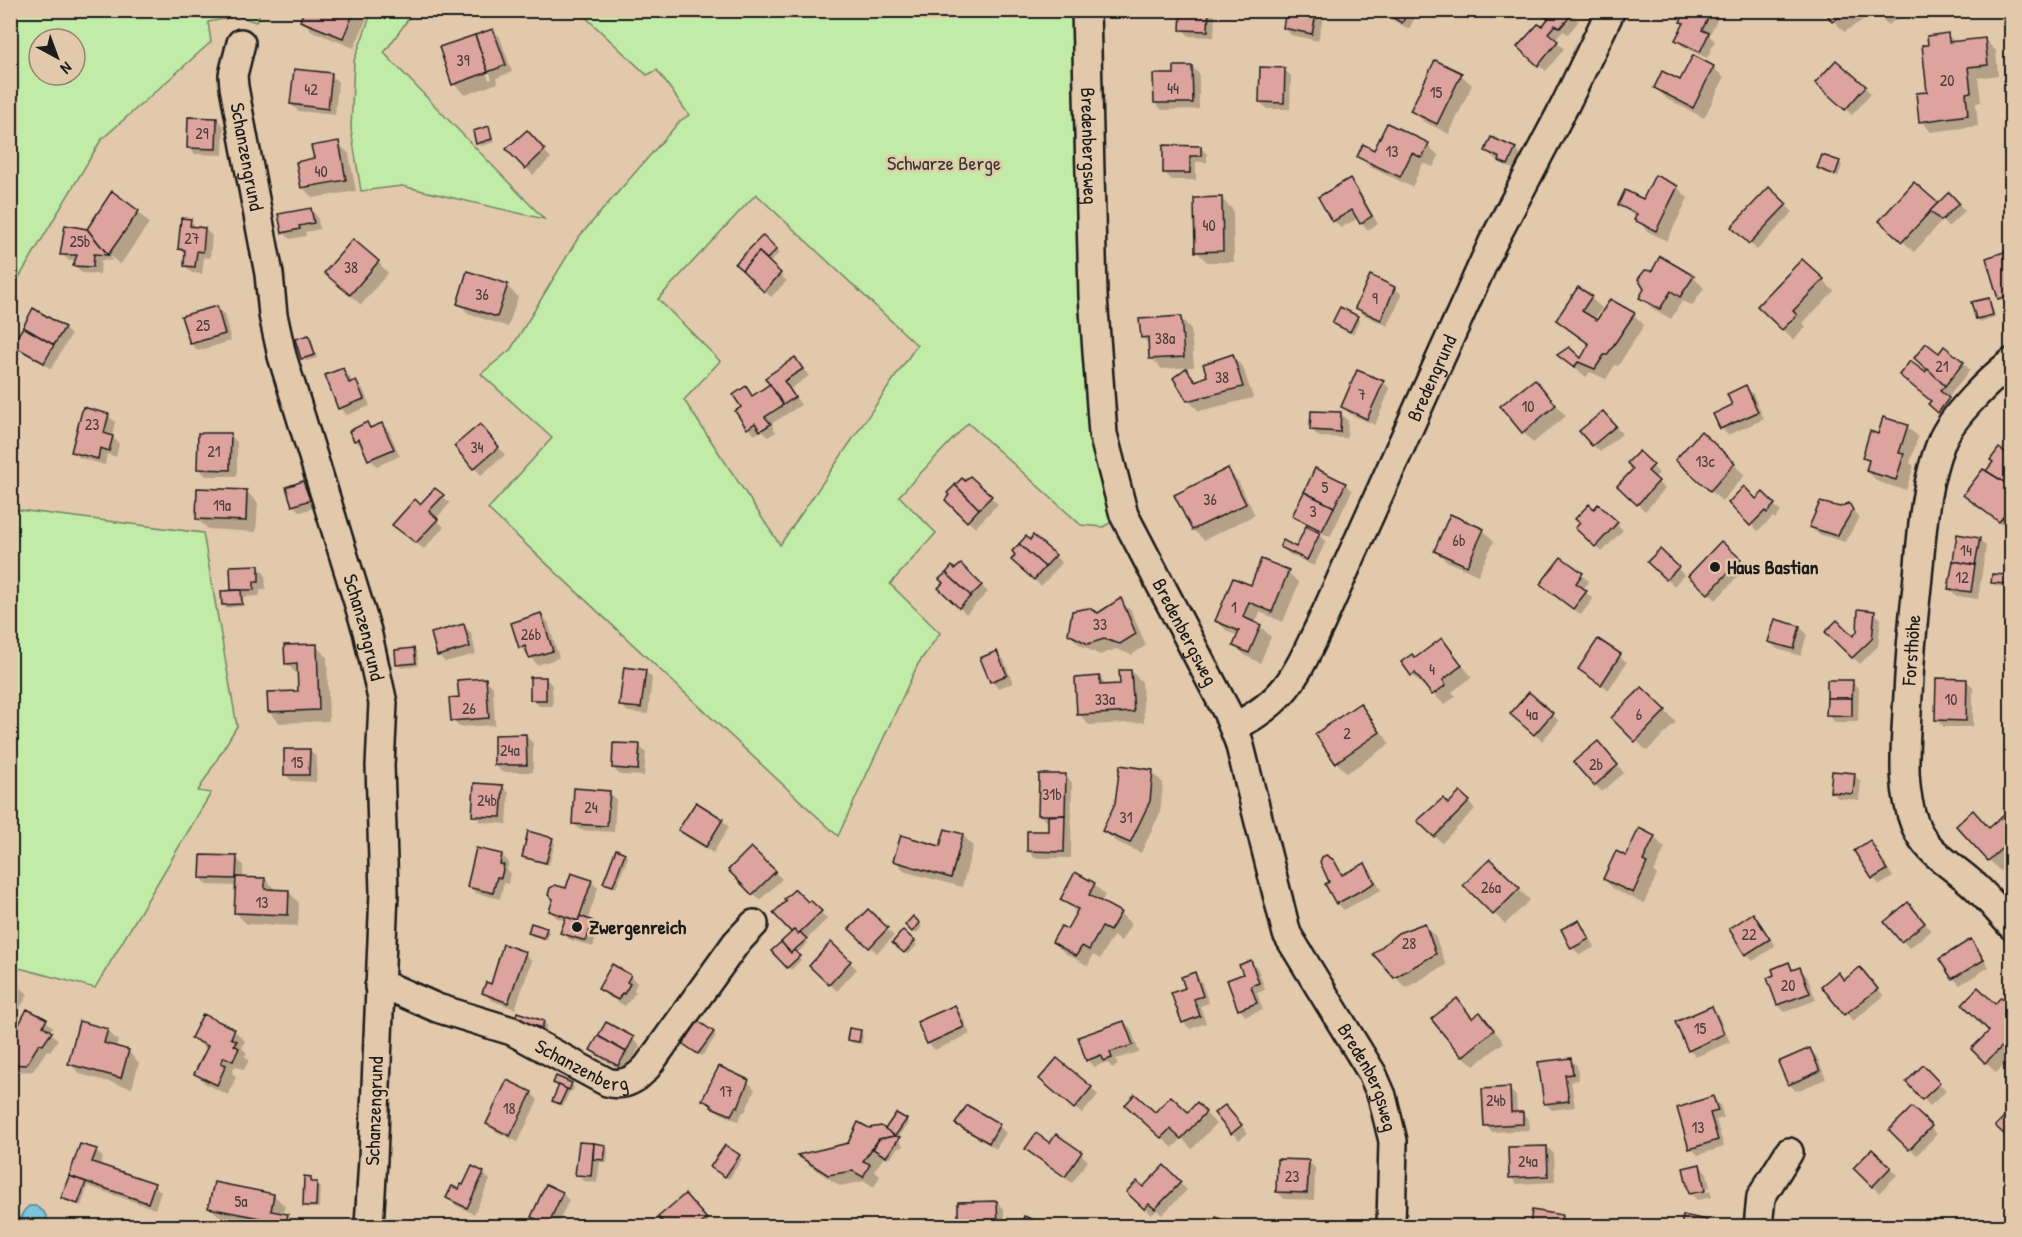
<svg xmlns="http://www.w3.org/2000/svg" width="2022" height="1237" viewBox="0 0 2022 1237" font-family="'Patrick Hand',sans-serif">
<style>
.green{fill:#c2eba7;stroke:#6f8462;stroke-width:1.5;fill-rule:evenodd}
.water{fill:#7dc4dd;stroke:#568190;stroke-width:1.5}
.shadow{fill:#0003;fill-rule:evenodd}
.building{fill:#dda39d;stroke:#1c1c1c;stroke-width:1.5}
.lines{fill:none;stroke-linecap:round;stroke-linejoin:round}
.minor-casing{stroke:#1c1c1c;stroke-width:32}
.minor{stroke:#e3c9ab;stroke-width:27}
.poi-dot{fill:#1c1c1c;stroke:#e3c9ab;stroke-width:2}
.labels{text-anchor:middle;stroke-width:5;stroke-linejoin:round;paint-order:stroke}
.number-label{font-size:16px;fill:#4c3e3c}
.street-label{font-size:20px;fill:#1c1c1c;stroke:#e3c9ab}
.park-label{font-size:20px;fill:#353b31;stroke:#e3c9ab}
.poi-label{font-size:20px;font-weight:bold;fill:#1c1c1c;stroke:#e3c9ab;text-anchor:start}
</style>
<rect width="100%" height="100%" fill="#e3c9ab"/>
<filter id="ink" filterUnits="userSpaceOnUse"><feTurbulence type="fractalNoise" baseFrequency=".0167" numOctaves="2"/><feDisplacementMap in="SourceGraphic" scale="12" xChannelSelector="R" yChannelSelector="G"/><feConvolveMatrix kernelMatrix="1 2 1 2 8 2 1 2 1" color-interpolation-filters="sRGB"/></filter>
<g filter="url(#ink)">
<g class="green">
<path d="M 11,10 L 261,11 L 256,22 L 239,16 L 208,22 L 211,42 L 101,140 L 11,291 ZM 39,39 L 75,39 L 75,75 L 39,75 Z"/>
<polygon points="372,11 414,11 384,53 544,219 402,186 361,191 351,129 354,61"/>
<path d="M 579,11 L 1093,11 L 1103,434 L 1124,515 L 1103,527 L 1081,525 L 968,423 L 899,496 L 936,533 L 890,584 L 940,633 L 918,664 L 838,836 L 488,509 L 552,438 L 481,374 L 511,349 L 578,238 L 680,121 L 689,115 L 657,70 L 647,75 ZM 756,194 L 917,345 L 780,545 L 684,400 L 720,361 L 658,299 Z"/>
<polygon points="11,509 203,533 237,726 198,791 211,793 95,988 11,966"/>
</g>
<path class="water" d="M 29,1206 L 36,1206 L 44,1212 L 48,1221 L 44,1226 L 20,1225 C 20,1216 22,1212 29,1206 Z"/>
<g class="shadow">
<polygon points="306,10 359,10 367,18 354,48 312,31 302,20"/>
<polygon points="1183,10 1209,10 1215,16 1214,37 1189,36 1182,29"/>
<polygon points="1288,10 1325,10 1318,41 1291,35 1284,28"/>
<polygon points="1382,10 1419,10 1409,29 1389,18"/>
<polygon points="1688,10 1716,10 1720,14 1709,36 1715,41 1707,58 1684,47 1677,40 1685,24 1682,22"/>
<polygon points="1743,10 1755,10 1749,16"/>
<polygon points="1826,10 1911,10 1888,25 1876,12 1844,32"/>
<polygon points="1572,14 1579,21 1568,34 1563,31 1555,40 1564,49 1546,71 1526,54 1542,28"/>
<path d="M 493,30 L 500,37 L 512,72 L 496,78 L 498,83 L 465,95 L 454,84 L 441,48 ZM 478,48 L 481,48 L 492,79 L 489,80 Z"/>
<polygon points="1948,35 1956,43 1985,40 1996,51 1998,75 1978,78 1981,102 1976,103 1978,126 1931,132 1921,121 1928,93 1930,46"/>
<polygon points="1436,62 1461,75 1472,85 1449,134 1423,121 1412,110"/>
<polygon points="1192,67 1199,74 1199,109 1162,110 1155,103 1176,75"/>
<polygon points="1713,67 1724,78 1704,118 1667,99 1656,88 1681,82"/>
<polygon points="1284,69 1291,76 1290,109 1267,109 1260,102"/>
<polygon points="331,75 338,82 335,115 298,111 291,104"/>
<polygon points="1865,87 1871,94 1852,115 1824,90"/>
<polygon points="216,119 224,126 223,155 195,154 188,147"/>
<polygon points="488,128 491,131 495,142 481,146 478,143"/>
<polygon points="527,132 551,158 533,175 508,149"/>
<polygon points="338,143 349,154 356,191 313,198 302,187 315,160"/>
<polygon points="1428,145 1439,156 1433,167 1423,163 1412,187 1370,167 1359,156 1375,152"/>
<polygon points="1200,147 1207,154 1207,162 1196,162 1196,180 1172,180 1165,173"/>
<polygon points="1515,149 1522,156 1515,171 1494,158 1487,151"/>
<polygon points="1839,162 1842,166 1838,177 1819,168"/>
<polygon points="1350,180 1357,187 1378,224 1368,230 1358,218 1341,228 1334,221"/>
<polygon points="1677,187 1688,198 1667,241 1647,231 1637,218 1620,205 1644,201"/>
<polygon points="1769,189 1793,212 1757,250 1733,227"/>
<polygon points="112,193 138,212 149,223 120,265 112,257 110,258 113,261 101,260 100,274 82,273 75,266 76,261 69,261 62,254 88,231"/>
<polygon points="1949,194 1965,211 1948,227 1942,221 1914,252 1892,231 1938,205"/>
<polygon points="1222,199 1233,210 1234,262 1207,262 1196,251"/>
<polygon points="310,209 317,216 320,229 305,232 306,236 290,239 283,232"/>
<polygon points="190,221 198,228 205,229 212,236 210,258 204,257 202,274 192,273 185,266 186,255 179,249"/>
<polygon points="763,237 779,253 769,263 787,281 771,297 737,264"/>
<polygon points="2006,253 2012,258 2011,310 2000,299 1988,259"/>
<polygon points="1802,261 1834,291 1803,323 1806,327 1793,340 1759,306"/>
<polygon points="378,262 388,273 361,305 326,273"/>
<polygon points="1370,277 1395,288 1402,295 1388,326 1364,315 1357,308"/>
<polygon points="1693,277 1704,288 1692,306 1682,301 1671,319 1652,308 1641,298"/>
<polygon points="507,286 518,297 508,327 469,314 458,303"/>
<polygon points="1591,298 1602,308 1594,320 1597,322 1634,315 1644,325 1618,366 1615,365 1606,379 1590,372 1586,377 1560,355 1581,360 1590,346 1569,331 1558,320"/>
<polygon points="1988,299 1991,303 1995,317 1980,322 1977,318"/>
<polygon points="217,307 224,314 231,341 198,351 191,344"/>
<polygon points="1357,317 1360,320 1353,334 1334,323"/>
<polygon points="1181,318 1191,329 1194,367 1162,369 1151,358 1150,345 1142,337"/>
<polygon points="64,328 71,335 51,369 21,351 14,344"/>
<polygon points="309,337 312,340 317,358 306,361 303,358"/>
<polygon points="1939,355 1963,363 1970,370 1947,399 1955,407 1945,418 1936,411 1925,374"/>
<polygon points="1232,356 1243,367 1253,398 1199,411 1188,400 1186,370 1197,381 1209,377"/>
<polygon points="795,359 809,376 790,389 801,405 771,424 776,432 768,437 762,430 755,435 748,428 743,408 746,388 753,397 772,384"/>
<polygon points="343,370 350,377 352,383 356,382 363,389 370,406 347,415 340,408"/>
<polygon points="1535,381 1566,416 1533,443 1523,432"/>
<polygon points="1383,382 1390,389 1375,425 1350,414 1343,407"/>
<polygon points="1746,387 1753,394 1764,419 1728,435 1721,428"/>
<polygon points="1341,414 1348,421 1347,438 1319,437 1312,430"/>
<polygon points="108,415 115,422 112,436 119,444 116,457 107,454 105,465 80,458 73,451"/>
<polygon points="1610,420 1622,434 1600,452 1593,445"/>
<polygon points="367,424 372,429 382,424 389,431 400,456 377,466 370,459 364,446 362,447 355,440"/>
<polygon points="1907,426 1918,437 1910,463 1914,466 1906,490 1878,482 1867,471 1870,463 1863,457 1879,436"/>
<polygon points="487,433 505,455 481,475 456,446"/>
<polygon points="1701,434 1745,475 1722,501 1688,470"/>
<polygon points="230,435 237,442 237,476 206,476 199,469"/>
<polygon points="10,446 15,450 10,486"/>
<polygon points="1639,453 1659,473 1654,478 1665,489 1645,511 1619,486 1635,469"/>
<polygon points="2012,459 2012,531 2011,532 1976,505 1965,495 1986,473"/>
<polygon points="1227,470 1238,481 1255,515 1204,540 1193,530 1176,496"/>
<polygon points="970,478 998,504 975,528 947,500"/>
<polygon points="302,482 309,489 316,507 300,512 293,505"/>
<polygon points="1345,484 1352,491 1330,537 1315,530 1326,541 1314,566 1289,554 1282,546 1297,549 1308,526 1294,516"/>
<polygon points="435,490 450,503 436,519 444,527 424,549 401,532"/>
<polygon points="247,492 258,503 256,532 208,529 197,519"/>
<polygon points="1763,494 1781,512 1775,519 1773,517 1758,531 1730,503 1756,501"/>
<polygon points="1849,504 1859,518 1845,542 1818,534 1811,527"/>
<polygon points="1598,506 1623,530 1602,552 1578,528"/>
<polygon points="1483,530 1494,541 1478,575 1446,561 1435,550"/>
<polygon points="1979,539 1986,546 1978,599 1957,596 1950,589"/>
<polygon points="1721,543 1747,567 1716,600 1690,576"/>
<polygon points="1660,551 1684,575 1674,586 1649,562"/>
<polygon points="1055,556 1062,563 1041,586 1020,567"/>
<polygon points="1561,559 1589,581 1583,590 1593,599 1581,615 1549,591"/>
<polygon points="1262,561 1288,572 1299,583 1283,622 1260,612 1255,624 1260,626 1271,637 1260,663 1246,656 1235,646 1239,636 1228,632 1217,621 1251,587"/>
<polygon points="961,566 988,592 966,614 940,588"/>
<polygon points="258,567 265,574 266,589 260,589 260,596 243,597 244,606 226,608 223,605 232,592 231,568"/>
<polygon points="2007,577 2010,580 2009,587 1996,586 1993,583"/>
<polygon points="1120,600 1131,611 1146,645 1132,655 1116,649 1100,655 1080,645 1069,634"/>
<polygon points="1874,612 1881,619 1878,646 1860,664 1827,632 1853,638"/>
<polygon points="541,615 548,622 559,658 537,665 529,653 527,654 520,647"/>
<polygon points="464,626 471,633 476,654 445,662 438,655"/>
<polygon points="1800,627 1807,634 1801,656 1777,649 1770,642"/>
<polygon points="1442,640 1472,677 1452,692 1456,696 1444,705 1425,684 1423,686 1412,675 1416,659"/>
<polygon points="1598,641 1627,662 1609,690 1580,669"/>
<polygon points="316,646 327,657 329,721 280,723 269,712 300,692 299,674 297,674 286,663"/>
<polygon points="413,649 417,652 418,666 401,668 398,665"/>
<polygon points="997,653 1004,660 1013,683 998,688 991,681"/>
<polygon points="645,671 652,678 648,714 628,712 621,705"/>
<polygon points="1131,671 1142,682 1144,722 1089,725 1079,714 1099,678 1107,686 1121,686"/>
<polygon points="545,678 552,685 553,706 539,706 532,699"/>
<polygon points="486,680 493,687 495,725 459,727 452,720 460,698"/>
<polygon points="1966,680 1973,687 1973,727 1944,727 1937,720"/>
<polygon points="1852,682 1859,689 1858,722 1835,722 1828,715"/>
<polygon points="1642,689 1676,722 1647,751 1613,718"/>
<polygon points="1360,705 1370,716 1390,744 1347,773 1336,762"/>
<polygon points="1552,714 1559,721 1542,741 1519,721"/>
<polygon points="526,736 533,743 533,772 502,772 495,765"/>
<polygon points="639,746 646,753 644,776 620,775 613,768"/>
<polygon points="310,750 317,758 316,782 292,781 285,774"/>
<polygon points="1605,750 1624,773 1602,792 1595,785"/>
<polygon points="1152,772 1163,783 1160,813 1141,853 1115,841 1104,831"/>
<polygon points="1065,775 1072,783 1071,858 1035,858 1028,851 1049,833 1050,822 1047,822 1040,815"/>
<polygon points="1854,775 1861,782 1859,800 1838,798 1831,791"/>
<polygon points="502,786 509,793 507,824 481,822 474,815"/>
<polygon points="609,792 616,799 614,832 580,830 573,823"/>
<polygon points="1460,794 1475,809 1442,843 1420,821 1448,806"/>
<polygon points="722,820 729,827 713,853 687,837 680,830"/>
<polygon points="2012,825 2012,860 2000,871 1989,860 1990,829"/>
<polygon points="963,835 973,846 962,887 906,872 895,861 941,848"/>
<polygon points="1654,837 1665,848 1654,872 1657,875 1644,903 1615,890 1604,879"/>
<polygon points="552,840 555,843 549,865 526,859 523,856"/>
<polygon points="1870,842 1876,849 1893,877 1880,885 1873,878"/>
<polygon points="751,849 782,879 760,900 730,870"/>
<polygon points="617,851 628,857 616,888 605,882"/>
<polygon points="502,855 509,862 507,870 510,874 508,884 504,883 500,899 476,893 469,886"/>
<polygon points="236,858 243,865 243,878 265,879 276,890 289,892 299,903 298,926 247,924 236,913 237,886 208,885 201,878"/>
<polygon points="1333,861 1344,875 1365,865 1372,872 1381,890 1344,910 1337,903 1331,882"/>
<polygon points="1490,862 1530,900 1505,924 1465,885"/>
<polygon points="1076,874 1094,884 1105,895 1101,903 1120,913 1131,924 1121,941 1113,936 1100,959 1093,955 1088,966 1065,953 1054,942 1067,931 1077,913 1062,899"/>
<polygon points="591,881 598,888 587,921 599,929 593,947 569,939 562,932 566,921 557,918 550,911 554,900 551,897"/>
<polygon points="810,902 827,919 806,940 808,943 796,954 801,960 791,970 773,951 794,932 775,913 808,904"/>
<polygon points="868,911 894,936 877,953 851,929"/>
<polygon points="1915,911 1931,931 1909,948 1886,922"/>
<polygon points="1753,915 1760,922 1775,946 1753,961 1746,954"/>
<polygon points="913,918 922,927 916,934 907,925"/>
<polygon points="1578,921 1585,928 1595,947 1580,955 1573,948"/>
<polygon points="1424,925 1435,936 1446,965 1406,988 1395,977"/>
<polygon points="546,929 549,932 547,940 532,936 529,933"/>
<polygon points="904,932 917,945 908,955 894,943"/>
<polygon points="1971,941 1978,948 1989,967 1960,985 1953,978"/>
<polygon points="832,944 857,969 837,991 811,966"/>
<polygon points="525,954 532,961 515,1009 491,1000 484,993"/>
<polygon points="1251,962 1258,969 1265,990 1257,993 1263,1010 1246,1016 1239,1009"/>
<polygon points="1789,964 1796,971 1800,969 1807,976 1816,1000 1785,1012 1778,1005 1768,979 1776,976"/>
<polygon points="612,966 630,976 637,983 634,990 636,992 625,1006 607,996 600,989"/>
<polygon points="1194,974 1201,981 1209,1003 1200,1006 1206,1023 1190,1029 1183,1022 1187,989"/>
<polygon points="1867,976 1884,996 1853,1021 1823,986"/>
<polygon points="10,979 28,994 10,1025"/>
<polygon points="1457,1000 1474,1019 1480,1014 1504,1042 1474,1066 1463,1056"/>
<polygon points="1995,1006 2012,1009 2012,1058 1996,1073 1973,1049 1991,1031"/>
<polygon points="954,1007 961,1014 970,1034 935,1050 928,1043"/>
<polygon points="1711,1008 1718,1015 1730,1042 1696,1057 1689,1050"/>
<polygon points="28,1011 46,1021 53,1027 50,1032 58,1040 50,1051 47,1050 33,1071 10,1072 10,1034 19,1028"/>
<polygon points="520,1022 544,1022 547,1025 545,1030"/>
<polygon points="1124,1022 1131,1029 1139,1052 1116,1059 1118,1065 1112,1068 1107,1062 1095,1067 1088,1060"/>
<polygon points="606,1024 633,1039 640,1046 626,1072 599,1057 592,1050"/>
<polygon points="107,1030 118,1041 116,1048 129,1052 139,1063 132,1088 80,1074 69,1063"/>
<polygon points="234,1030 245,1041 242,1048 247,1053 245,1056 249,1060 244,1070 235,1066 232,1073 236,1077 228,1095 206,1084 196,1074 207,1050 193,1038"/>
<polygon points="860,1032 863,1035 862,1044 852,1043 849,1040"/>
<polygon points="713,1033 716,1036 702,1056 688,1047"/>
<polygon points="1810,1050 1817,1057 1826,1079 1796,1091 1789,1084"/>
<polygon points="1570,1059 1577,1066 1579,1080 1571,1081 1575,1107 1552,1110 1545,1103"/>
<polygon points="1923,1067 1946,1091 1930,1106 1908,1082"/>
<polygon points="748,1082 755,1089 745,1112 743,1112 738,1121 720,1113 704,1100"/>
<polygon points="555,1083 571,1084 574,1087 572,1092 570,1091 563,1106 554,1100 560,1086"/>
<polygon points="1048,1086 1091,1088 1098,1095 1082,1114"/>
<polygon points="1509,1089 1516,1096 1517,1114 1522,1113 1529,1120 1530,1130 1492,1132 1485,1125"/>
<polygon points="531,1093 538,1100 518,1142 495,1131 488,1124"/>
<polygon points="1713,1098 1720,1105 1724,1118 1716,1120 1724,1147 1698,1155 1691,1148"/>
<polygon points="1197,1104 1216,1124 1192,1149 1182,1138 1173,1148 1127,1105 1155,1114 1188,1114"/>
<polygon points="967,1107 999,1126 1006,1133 996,1149 964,1130 957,1123"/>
<polygon points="1912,1109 1937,1134 1917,1155 1891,1130"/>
<polygon points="1216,1114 1231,1114 1248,1133 1239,1140"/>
<polygon points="906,1121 909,1123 898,1138 904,1147 897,1148 890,1159 885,1156 874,1171 880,1176 874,1187 865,1181 840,1186 810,1166 800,1156 849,1144 869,1129 891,1135"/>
<polygon points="580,1143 605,1146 608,1149 607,1163 600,1162 597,1183 584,1181 577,1174"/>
<polygon points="1050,1145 1081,1154 1088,1161 1072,1183 1027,1149"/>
<polygon points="81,1146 96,1151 103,1158 100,1166 154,1185 161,1192 155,1209 88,1186 81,1206 66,1201 63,1198"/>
<polygon points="1547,1147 1554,1154 1555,1182 1517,1184 1510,1177"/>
<polygon points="1872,1151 1897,1175 1879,1193 1855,1168"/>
<polygon points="739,1156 742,1159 729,1179 715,1170"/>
<polygon points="1308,1161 1315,1168 1314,1200 1284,1199 1277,1191"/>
<polygon points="1700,1166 1707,1173 1710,1188 1693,1192 1693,1195 1710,1191 1712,1197 1697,1200 1690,1193"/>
<polygon points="1164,1167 1187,1190 1162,1215 1157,1210 1152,1215 1128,1192 1143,1189"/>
<polygon points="483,1173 490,1180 474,1214 455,1205 448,1198"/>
<polygon points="310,1178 313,1184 320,1187 319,1208 308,1208 305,1205"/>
<polygon points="562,1193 569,1200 557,1226 539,1219 539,1222 547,1226 539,1224 532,1217"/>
<polygon points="274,1195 285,1206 283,1214 287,1215 298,1226 263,1226 221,1218 210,1207"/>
<polygon points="997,1202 1004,1209 1004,1226 959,1226 959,1203"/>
<polygon points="692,1203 713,1226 668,1226 661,1217"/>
<polygon points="1533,1212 1561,1216 1568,1223 1568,1226 1531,1226"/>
<polygon points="1684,1217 1706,1221 1711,1226 1682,1226"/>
<polygon points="738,1222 741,1225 745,1222 749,1226 729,1226"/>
</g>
<g class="building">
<polygon points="304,10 355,10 343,38 300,21"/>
<polygon points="1181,10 1209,10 1208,31 1180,30"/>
<polygon points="1286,10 1317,10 1312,34 1283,28"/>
<polygon points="1380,10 1409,10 1402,23"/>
<polygon points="1545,10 1570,10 1573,13 1560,28 1555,25 1548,33 1558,41 1538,66 1517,47 1538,24 1542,26 1548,19 1542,14"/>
<polygon points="1686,10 1712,10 1702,30 1709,33 1700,52 1675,40 1684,23 1680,22"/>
<polygon points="1824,10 1850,10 1832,22"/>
<polygon points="493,29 506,65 488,72 475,35"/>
<polygon points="1948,33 1949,42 1985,38 1988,65 1968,67 1971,92 1966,93 1968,115 1919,122 1916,93 1927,92 1922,45 1928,45 1927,36"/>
<polygon points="475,35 488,72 452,85 439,47"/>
<polygon points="1693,55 1714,66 1693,108 1654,88 1662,71 1680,80"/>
<polygon points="1435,60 1462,73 1437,124 1410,111"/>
<polygon points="1836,60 1866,86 1845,110 1815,83"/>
<polygon points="1174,66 1192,66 1193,103 1154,103 1153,74 1174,74"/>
<polygon points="1260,67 1285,68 1284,103 1259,102"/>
<polygon points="294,69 332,73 328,109 290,104"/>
<polygon points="188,117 217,118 216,149 187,148"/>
<polygon points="1387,123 1429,143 1422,158 1412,153 1400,177 1357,157 1363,144 1374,150"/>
<polygon points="489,126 492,139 476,144 473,131"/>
<polygon points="527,130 545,150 525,169 506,149"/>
<polygon points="1491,137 1516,148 1508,165 1499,161 1500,158 1485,151"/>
<polygon points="339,141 346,180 301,188 296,162 314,158 311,146"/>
<polygon points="1163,145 1201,146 1201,156 1190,156 1190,173 1163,173"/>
<polygon points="1822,155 1840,161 1835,175 1817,168"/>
<polygon points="1655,175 1678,186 1656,231 1634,220 1637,214 1618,205 1625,190 1643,199"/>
<polygon points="1350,178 1372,216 1360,224 1352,210 1332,222 1318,197"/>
<polygon points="1914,182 1938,203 1902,242 1879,221"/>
<polygon points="1769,187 1787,204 1749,244 1731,227"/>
<polygon points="112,191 139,211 108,255 87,229"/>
<polygon points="1949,192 1959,203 1941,221 1930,211"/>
<polygon points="1222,197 1223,251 1195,252 1194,198"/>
<polygon points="311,208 314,223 299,226 300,229 282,233 278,214"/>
<polygon points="181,218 191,219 190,226 205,228 203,252 197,251 195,267 184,266 185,250 178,249"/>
<polygon points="65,225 87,229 108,255 94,254 93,267 73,266 77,255 60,255"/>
<polygon points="763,235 777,249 767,259 759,252 742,270 735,264"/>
<polygon points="353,239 379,261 350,295 324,273"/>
<polygon points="2007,251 2012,267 2012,295 1998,299 1986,258"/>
<polygon points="759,252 781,273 764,292 742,270"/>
<polygon points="1660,256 1694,276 1680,297 1671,291 1660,309 1639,298 1644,289 1638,279 1645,270 1652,271"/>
<polygon points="1802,259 1824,279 1793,311 1797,315 1782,330 1757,306"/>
<polygon points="467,271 508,284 497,317 457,304"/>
<polygon points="1370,275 1395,287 1381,320 1355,308"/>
<polygon points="1578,287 1592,296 1582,311 1597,320 1610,299 1635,313 1607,355 1604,355 1595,369 1578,362 1574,368 1557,355 1569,347 1581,358 1589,344 1556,320"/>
<polygon points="1989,298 1993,315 1976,319 1971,302"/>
<polygon points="217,306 225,334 190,344 181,316"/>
<polygon points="1340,307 1358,316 1350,332 1332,323"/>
<polygon points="33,308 65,327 54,345 23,327"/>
<polygon points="1181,316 1184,357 1149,359 1148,337 1141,338 1139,319"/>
<polygon points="23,327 54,345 44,363 12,345"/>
<polygon points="309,335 315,355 301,359 295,339"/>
<polygon points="1926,343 1939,353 1944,346 1964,362 1945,386 1914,358"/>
<polygon points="1233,354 1243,387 1187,401 1173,378 1186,368 1195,381 1207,376 1203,364"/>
<polygon points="795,357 803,369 784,381 795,397 783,405 765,378"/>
<polygon points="1910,361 1925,372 1928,369 1945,386 1940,391 1949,398 1938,413 1928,404 1931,401 1899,375"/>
<polygon points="343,368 349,383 356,380 364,399 338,409 325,375"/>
<polygon points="1357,370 1384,381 1367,419 1341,407"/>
<polygon points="1535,379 1556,405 1522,433 1500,406"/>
<polygon points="770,384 783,405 765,417 771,424 760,431 755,423 747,429 735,411 741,407 733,395 746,386 752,396"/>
<polygon points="1746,385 1758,412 1720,429 1713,414 1732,405 1727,394"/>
<polygon points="83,407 109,414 104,433 113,436 109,451 100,448 98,459 71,452"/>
<polygon points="1311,411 1341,412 1340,432 1310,430"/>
<polygon points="1603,411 1616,426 1592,446 1579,431"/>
<polygon points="1883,417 1908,425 1899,453 1904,454 1896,480 1866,471 1869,460 1862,458 1870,431 1878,434"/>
<polygon points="367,422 370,428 382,423 394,449 368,460 359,439 354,441 349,431"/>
<polygon points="480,424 499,447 473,469 454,446"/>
<polygon points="1701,431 1735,463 1710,491 1675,460"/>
<polygon points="198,433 231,433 230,470 197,469"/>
<polygon points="1999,448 2012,457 2012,487 1986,471 1993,462 1990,460"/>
<polygon points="1639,451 1654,465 1648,471 1659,481 1637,505 1617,486 1633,469 1627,463"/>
<polygon points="1228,468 1246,504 1192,530 1174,495"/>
<polygon points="1315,468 1346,483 1334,507 1304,492"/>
<polygon points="1983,469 2012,487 2012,506 1999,522 1963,495"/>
<polygon points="970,476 992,496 979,509 955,485 962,478 965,481"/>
<polygon points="303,481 310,500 292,506 286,487"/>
<polygon points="955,485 979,509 967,522 945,500 949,495 947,493"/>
<polygon points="1744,486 1756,499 1763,492 1775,504 1767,513 1765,511 1750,526 1728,503"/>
<polygon points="197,488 247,490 246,521 196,519"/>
<polygon points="435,488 444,495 429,511 438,519 416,543 392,525 415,499 420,504"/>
<polygon points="1304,492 1334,507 1322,531 1292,516"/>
<polygon points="1820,502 1840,507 1849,503 1853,510 1837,536 1809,527"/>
<polygon points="1589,504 1594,509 1598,504 1618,522 1595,547 1575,528 1580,523 1575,519"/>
<polygon points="1450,514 1484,529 1467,566 1434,551"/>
<polygon points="1306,526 1320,533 1307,560 1280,547 1283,540 1296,547"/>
<polygon points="1957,534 1980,538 1975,565 1953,561"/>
<polygon points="1033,535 1056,555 1045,567 1019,544 1026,536 1030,540"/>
<polygon points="1721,541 1741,559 1708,594 1688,576"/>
<polygon points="1019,544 1045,567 1034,580 1011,560 1015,555 1012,551"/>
<polygon points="1660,549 1679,567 1666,580 1647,562"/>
<polygon points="1561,557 1583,573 1576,583 1587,591 1573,609 1540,584"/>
<polygon points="1261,559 1289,570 1272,612 1249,602 1243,617 1261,625 1249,653 1233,646 1239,631 1215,621 1233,578 1251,585"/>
<polygon points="1953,561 1975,565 1971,592 1948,589"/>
<polygon points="961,564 982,585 971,596 946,573 952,566 955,569"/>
<polygon points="259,565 259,582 254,582 254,590 231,590 230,566"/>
<polygon points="946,573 971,596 959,608 938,588 943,583 939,579"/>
<polygon points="1992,574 2007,575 2007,584 1991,583"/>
<polygon points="241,590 242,604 222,605 221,591"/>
<polygon points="1121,598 1136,634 1120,644 1104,639 1088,644 1068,634 1072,611 1089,608 1098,613"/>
<polygon points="1858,609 1875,611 1872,639 1852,658 1825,632 1837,620 1853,636 1857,632"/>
<polygon points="541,613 553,651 529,658 525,646 519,648 511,623"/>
<polygon points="1775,619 1800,626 1794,649 1768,642"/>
<polygon points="464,624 470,647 437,656 431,633"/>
<polygon points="1442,638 1462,665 1443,680 1446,685 1432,695 1415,673 1411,676 1401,662 1412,654 1415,658"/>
<polygon points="1598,639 1621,654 1601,685 1578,669"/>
<polygon points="317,644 319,710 268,712 267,692 298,691 297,663 285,664 284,645"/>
<polygon points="414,648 416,663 396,665 395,650"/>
<polygon points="997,651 1007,675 990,682 980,658"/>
<polygon points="624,667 646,670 641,708 619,706"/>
<polygon points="1119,670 1131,670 1134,712 1077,715 1075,678 1100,676 1100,685 1120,684"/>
<rect x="530" y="677" width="16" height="23"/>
<polygon points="486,678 489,718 451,721 449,698 459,697 457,680"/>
<polygon points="1936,678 1967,679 1966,721 1935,720"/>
<polygon points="1827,680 1853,680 1852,698 1827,698"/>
<polygon points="1642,687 1666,710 1635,742 1611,718"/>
<polygon points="1529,692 1553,713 1534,735 1510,714"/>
<polygon points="1827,698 1852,698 1852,716 1826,715"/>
<polygon points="1360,703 1380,732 1335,763 1315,734"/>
<polygon points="526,734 527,765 494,765 494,735"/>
<polygon points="1598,741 1618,765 1594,786 1573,762"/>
<polygon points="613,743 640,744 638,770 612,768"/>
<polygon points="284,749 310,749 309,775 284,775"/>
<polygon points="1120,765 1153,770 1150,801 1130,843 1102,831 1115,803"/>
<polygon points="1832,771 1855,773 1853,794 1830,792"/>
<polygon points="1039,774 1066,774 1065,815 1038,815"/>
<polygon points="474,783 503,785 501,817 472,816"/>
<polygon points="574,788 610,791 607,826 572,824"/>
<polygon points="1460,792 1470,801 1434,837 1417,821 1443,798 1448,804"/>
<polygon points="696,802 723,819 706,847 678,830"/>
<polygon points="1973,810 1989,828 2004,815 2012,823 2012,839 1988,861 1956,826"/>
<polygon points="1065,815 1064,852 1027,851 1027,831 1048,831 1048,816"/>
<polygon points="1639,828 1655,836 1643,861 1647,863 1633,893 1603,879 1616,851 1626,856"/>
<polygon points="945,829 963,834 951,878 893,861 901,835 940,846"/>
<polygon points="528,831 553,838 546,863 522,857"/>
<polygon points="1870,840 1887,870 1872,879 1854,851"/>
<polygon points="751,847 776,871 752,895 728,870"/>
<polygon points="476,848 502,854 500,864 504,865 501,878 497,877 493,893 467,887"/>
<polygon points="616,849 625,853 613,886 603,883"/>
<polygon points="201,855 237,856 236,879 200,878"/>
<polygon points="1326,855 1334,860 1342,875 1365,863 1375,883 1336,904 1325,884 1329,882 1320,862 1322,857"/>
<polygon points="1490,859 1520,888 1493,915 1463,885"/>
<polygon points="1075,872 1095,883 1089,895 1121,912 1110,931 1102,927 1089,950 1082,946 1076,956 1052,942 1061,926 1067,929 1078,909 1060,900"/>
<polygon points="571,873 592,880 578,921 549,911 553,899 548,895 550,888 555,885 566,888"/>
<polygon points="236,877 265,878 265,889 289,890 288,915 234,913"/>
<polygon points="795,889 808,902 810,900 822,911 798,934 794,930 791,932 773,913 786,901 784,899"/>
<polygon points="1908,902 1925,923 1901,942 1884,922"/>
<polygon points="868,909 888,928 869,948 849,929"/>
<polygon points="1753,913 1770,939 1745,955 1729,929"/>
<polygon points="580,916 593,921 586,941 560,933 566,917 578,921"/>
<polygon points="913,916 920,923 912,932 905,925"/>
<polygon points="1579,920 1589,939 1571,949 1561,929"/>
<polygon points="531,923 547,928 544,938 528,933"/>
<polygon points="1425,923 1436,954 1394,978 1373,954 1398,933"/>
<polygon points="794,930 798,934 800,932 807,939 791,953 781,942"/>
<polygon points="903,930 915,941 904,953 892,943"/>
<polygon points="1971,939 1984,960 1952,979 1939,959"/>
<polygon points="781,942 791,953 794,950 800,956 787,968 771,951"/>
<polygon points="831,942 851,961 829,985 809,966"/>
<polygon points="503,944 526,952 508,1003 482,993 486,982 491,984"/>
<polygon points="1251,960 1259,983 1251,986 1257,1003 1238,1010 1227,980 1243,974 1239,965"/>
<polygon points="1789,962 1792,970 1800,967 1810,993 1777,1005 1767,978 1774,975 1772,969"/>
<polygon points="612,964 631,975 627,982 630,984 624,994 622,993 618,1000 598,989"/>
<polygon points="1860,967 1878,989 1844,1015 1821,986 1838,972 1844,980"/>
<polygon points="1195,972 1203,996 1194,999 1200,1016 1182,1023 1171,993 1185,988 1181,977"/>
<polygon points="1978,987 1995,1004 2001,997 2012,1007 2012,1037 1985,1063 1971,1049 1989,1031 1962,1004"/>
<polygon points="1457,998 1472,1018 1480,1012 1494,1030 1462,1057 1431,1019"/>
<polygon points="955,1005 964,1027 927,1044 917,1022"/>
<polygon points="1712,1006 1724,1034 1688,1051 1675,1022"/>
<polygon points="27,1009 47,1019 43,1026 52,1032 43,1045 39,1044 26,1065 10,1064 10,1033 15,1025 18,1026"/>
<polygon points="517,1012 544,1021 542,1028 515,1019"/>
<polygon points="203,1014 235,1029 231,1038 237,1041 234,1045 239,1048 233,1061 224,1057 221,1063 226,1065 217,1085 194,1074 208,1046 191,1038"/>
<polygon points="79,1021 108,1029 104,1043 129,1050 121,1078 68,1064"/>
<polygon points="698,1021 714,1032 698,1054 683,1044"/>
<polygon points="1124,1021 1133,1045 1110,1052 1112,1058 1104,1061 1101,1055 1086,1061 1078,1037"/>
<polygon points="606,1022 634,1037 626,1052 598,1036"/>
<polygon points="849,1028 861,1030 859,1042 847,1040"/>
<polygon points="598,1036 626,1052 618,1066 590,1050"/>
<polygon points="1810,1048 1820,1071 1788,1085 1778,1062"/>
<polygon points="1057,1058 1092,1087 1074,1109 1039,1079"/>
<polygon points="1571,1058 1573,1074 1565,1075 1569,1101 1544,1104 1538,1062"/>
<polygon points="1923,1065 1940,1083 1922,1100 1906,1082"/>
<polygon points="719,1066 749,1080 738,1107 736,1106 731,1115 711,1107 712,1105 702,1100"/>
<polygon points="556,1076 572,1083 569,1090 553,1083"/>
<polygon points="507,1080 532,1092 510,1136 486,1124"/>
<polygon points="559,1085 567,1089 560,1104 552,1101"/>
<polygon points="1510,1087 1511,1112 1523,1112 1523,1124 1484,1126 1482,1089"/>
<polygon points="1135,1094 1155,1112 1171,1096 1188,1112 1197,1102 1206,1112 1181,1139 1170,1129 1161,1138 1125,1105"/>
<polygon points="1713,1096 1718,1111 1710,1113 1718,1140 1689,1149 1677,1108"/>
<polygon points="967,1105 1000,1124 989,1143 955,1124"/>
<polygon points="1225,1105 1242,1125 1231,1134 1214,1113"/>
<polygon points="1912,1107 1932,1126 1909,1150 1889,1130"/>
<polygon points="2012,1109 2012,1141 1995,1126"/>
<polygon points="896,1113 907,1119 895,1136 885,1129"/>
<polygon points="858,1122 869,1128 881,1126 895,1136 879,1139 863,1161 870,1164 863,1177 853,1171 828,1175 797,1155 848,1143"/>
<polygon points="1036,1133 1050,1143 1056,1134 1082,1152 1065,1177 1025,1149"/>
<polygon points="895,1136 900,1137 886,1157 873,1149 879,1139"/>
<polygon points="579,1142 594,1143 591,1176 575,1175"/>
<polygon points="594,1143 606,1145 604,1160 593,1159"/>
<polygon points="80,1144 97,1149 92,1162 155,1183 148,1203 69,1176"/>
<polygon points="725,1145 740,1155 725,1177 710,1167"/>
<polygon points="1547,1146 1548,1176 1509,1178 1508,1147"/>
<polygon points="1872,1149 1891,1167 1872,1187 1853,1168"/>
<polygon points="1277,1159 1309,1160 1307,1193 1276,1192"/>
<polygon points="1700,1164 1705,1191 1689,1194 1683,1168"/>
<polygon points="1164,1165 1181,1182 1155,1209 1149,1204 1144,1209 1126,1192 1137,1181 1143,1187"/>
<polygon points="472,1166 484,1172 467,1208 446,1198 452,1186 459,1189 461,1184 463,1185"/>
<polygon points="69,1176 86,1182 78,1204 61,1198"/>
<polygon points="304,1176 311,1177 311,1182 317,1182 316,1206 303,1206"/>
<polygon points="214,1182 274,1194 271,1211 288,1214 286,1223 208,1208"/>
<polygon points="546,1184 563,1192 548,1225 531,1217"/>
<polygon points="685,1194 707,1219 698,1226 666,1226 658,1217"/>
<polygon points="997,1201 998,1226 958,1226 958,1202"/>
<polygon points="1532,1210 1562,1215 1560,1226 1530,1226"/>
<polygon points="1683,1215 1707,1220 1705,1226 1681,1226"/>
<polygon points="1024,1216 1048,1226 1020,1226"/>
<polygon points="1216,1217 1238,1226 1212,1226"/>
</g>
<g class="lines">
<g class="minor-casing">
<g id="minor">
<path id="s1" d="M 1086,10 L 1093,296 L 1103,434 L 1124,515 L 1227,712 L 1239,742 L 1287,934 L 1372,1073 L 1382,1096 L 1393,1141 L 1391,1226"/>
<path id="s2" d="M 241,43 L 233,75 L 234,87 L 269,274 L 273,315 L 282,356 L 367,631 L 383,703 L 380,766 L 384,892 L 373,1159 L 369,1226"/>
<path d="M 2012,362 C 1990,379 1950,418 1941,443 C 1923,488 1922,539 1917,586 C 1912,629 1909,671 1907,713 C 1905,750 1901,790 1915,825 C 1927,854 1954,866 1975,886 C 1988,898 2000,913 2012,926"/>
<path id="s3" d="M 1234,727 C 1288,700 1297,673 1322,621 L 1492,244 L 1565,105 L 1611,10"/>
<path id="s4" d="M 379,987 L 394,989 L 437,1008 L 512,1031 L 607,1082 C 623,1087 636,1080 647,1067 L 736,943 L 754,924"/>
<polyline points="1758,1226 1761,1197 1789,1152"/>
</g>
</g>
<use href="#minor" class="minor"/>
</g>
</g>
<g class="poi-dot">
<circle cx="1715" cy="567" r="6"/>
<circle cx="577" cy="927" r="6"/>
</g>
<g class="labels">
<g class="number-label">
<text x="463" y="66">39</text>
<text x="1947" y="86">20</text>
<text x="1173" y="94">44</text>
<text x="311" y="95">42</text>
<text x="1436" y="98">15</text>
<text x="202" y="139">29</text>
<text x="1392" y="157">13</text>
<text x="321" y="177">40</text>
<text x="1209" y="231">40</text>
<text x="192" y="244">27</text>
<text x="80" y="247">25b</text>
<text x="351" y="273">38</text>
<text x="482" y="300">36</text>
<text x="1375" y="304">9</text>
<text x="203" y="331">25</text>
<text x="1165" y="344">38a</text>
<text x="1942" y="372">21</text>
<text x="1222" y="383">38</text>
<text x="1362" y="400">7</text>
<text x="1528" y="412">10</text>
<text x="92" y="430">23</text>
<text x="477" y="453">34</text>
<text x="214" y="457">21</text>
<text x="1705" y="467">13c</text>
<text x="1325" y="493">5</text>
<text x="1210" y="505">36</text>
<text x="222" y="511">19a</text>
<text x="1313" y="517">3</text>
<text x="1459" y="546">6b</text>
<text x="1966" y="556">14</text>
<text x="1962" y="583">12</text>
<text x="1234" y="613">1</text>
<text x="1100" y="630">33</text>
<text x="531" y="640">26b</text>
<text x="1432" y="675">4</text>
<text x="1105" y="705">33a</text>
<text x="1951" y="705">10</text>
<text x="469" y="714">26</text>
<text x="1532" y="720">4a</text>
<text x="1639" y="720">6</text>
<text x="1347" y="739">2</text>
<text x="510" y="756">24a</text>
<text x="297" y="768">15</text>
<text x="1596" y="770">2b</text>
<text x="1052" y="800">31b</text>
<text x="487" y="806">24b</text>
<text x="591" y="813">24</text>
<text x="1126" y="823">31</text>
<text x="1491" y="893">26a</text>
<text x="262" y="908">13</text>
<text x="1749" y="940">22</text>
<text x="1409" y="949">28</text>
<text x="1788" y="991">20</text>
<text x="1700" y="1034">15</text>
<text x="726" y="1097">17</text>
<text x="1496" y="1106">24b</text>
<text x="509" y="1114">18</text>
<text x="1698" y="1133">13</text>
<text x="1528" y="1167">24a</text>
<text x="1292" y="1182">23</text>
<text x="241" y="1207">5a</text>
</g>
<g class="street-label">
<text dy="7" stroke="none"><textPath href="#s1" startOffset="136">Bredenbergsweg</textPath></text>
<text dy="7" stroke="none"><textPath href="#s2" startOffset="116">Schanzengrund</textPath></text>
<text dy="7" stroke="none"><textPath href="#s3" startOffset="408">Bredengrund</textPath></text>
<text dy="7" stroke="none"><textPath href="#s2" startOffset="602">Schanzengrund</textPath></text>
<text dy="7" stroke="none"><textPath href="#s1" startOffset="640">Bredenbergsweg</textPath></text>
<text transform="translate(1911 650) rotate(-86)" y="7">Forsthöhe</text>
<text dy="7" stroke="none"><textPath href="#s4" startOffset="219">Schanzenberg</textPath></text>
<text dy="7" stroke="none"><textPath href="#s1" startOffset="1126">Bredenbergsweg</textPath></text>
<text transform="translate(374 1111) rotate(-88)" y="7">Schanzengrund</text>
</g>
<g class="park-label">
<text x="944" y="170">Schwarze Berge</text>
</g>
<g class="poi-label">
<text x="1727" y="574">Haus Bastian</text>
<text x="589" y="934">Zwergenreich</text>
</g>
</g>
<rect width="2022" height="1237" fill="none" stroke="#e3c9ab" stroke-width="36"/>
<rect x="18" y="18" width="1986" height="1201" fill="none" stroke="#1c1c1c" stroke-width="2" filter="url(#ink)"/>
<g transform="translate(57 57) rotate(139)"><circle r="28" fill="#e3c9ab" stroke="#938472" stroke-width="1.5"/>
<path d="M0-4.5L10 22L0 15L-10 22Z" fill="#1c1c1c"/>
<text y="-9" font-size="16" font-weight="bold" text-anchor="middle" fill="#1c1c1c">N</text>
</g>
</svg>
